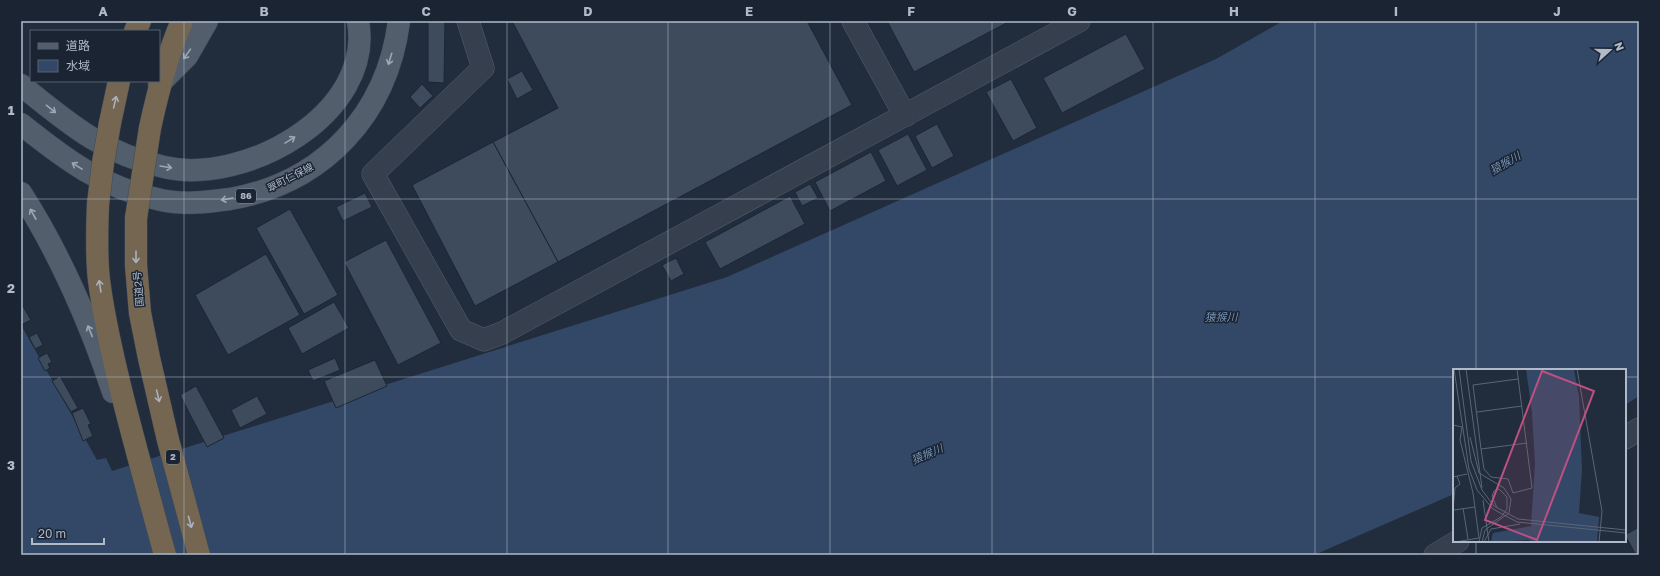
<svg xmlns="http://www.w3.org/2000/svg" width="1660" height="576" viewBox="0 0 1660 576" font-family="'Golos Text','Noto Sans JP',sans-serif">
<style>
.water{fill:#334866}
.building{fill:#3d4b5d;stroke:#1c2634}
.lines{fill:none;stroke-linecap:round;stroke-linejoin:round}
.minor-casing{stroke:#535d6b;stroke-width:23}
.major-casing{stroke:#3e4856;stroke-width:23}
.highway-casing{stroke:#404a58;stroke-width:23}
.minor{stroke:#353f4d;stroke-width:22}
.major{stroke:#535e6d;stroke-width:22}
.highway{stroke:#746651;stroke-width:22}
.highway-bridge-casing{stroke:#404a58;stroke-width:23;stroke-linecap:butt}
.highway-bridge{stroke:#746651;stroke-width:22}
.oneway{stroke:#9da8b7}
.oneway2{stroke:#aab2bd}
.grid{fill:none;stroke:#b0bac9;stroke-width:1;stroke-opacity:0.55}
.labels{text-anchor:middle;stroke-width:3;stroke-linejoin:round;paint-order:stroke}
.shield{fill:#1a2432;stroke:#838d9c;stroke-width:1}
.shield-label{font-size:9px;font-weight:bold;fill:#b0bac9}
.street-label{font-size:10px;fill:#b0bac9;stroke:#1a2432}
.water-label{font-size:11px;font-style:italic;fill:#7590b3;stroke:#1a2432}
.inset-road{fill:none;stroke:#5a6575;stroke-width:1}
.view{fill:#bc5182;fill-opacity:0.15;stroke:#bc5182;stroke-width:2}
.inset-edge{fill:none;stroke:#b0bac9;stroke-width:2}
.neatline{fill:none;stroke:#b0bac9;stroke-width:1.5}
.grid-label{font-size:13px;text-anchor:middle;font-weight:bold;fill:#b0bac9}
</style>
<rect width="100%" height="100%" fill="#212d3d"/>
<polygon class="water" points="1283,21 1639,21 1639,396 1625,405 1625,370 1454,370 1454,494 1314,555 21,555 21,325 97,460 106,458 112,471 727,277 1216,59"/>
<g class="building">
<polygon points="428,21 445,21 444,83 428,82"/>
<polygon points="512,21 807,21 852,105 558,262 493,142 558,108"/>
<polygon points="887,21 1010,21 914,72"/>
<polygon points="1126,34 1145,69 1062,113 1043,78"/>
<polygon points="522,71 533,90 517,99 507,79"/>
<polygon points="1011,79 1037,128 1013,141 986,92"/>
<polygon points="422,84 433,96 420,108 410,97"/>
<polygon points="937,124 954,156 932,168 915,136"/>
<polygon points="908,134 927,170 897,186 878,150"/>
<polygon points="493,142 558,262 475,306 412,185"/>
<polygon points="871,152 886,181 830,211 815,182"/>
<polygon points="810,184 818,198 802,206 795,192"/>
<polygon points="365,193 372,207 343,221 336,207"/>
<polygon points="790,196 805,224 720,269 705,242"/>
<polygon points="290,209 338,295 304,314 256,228"/>
<polygon points="386,240 441,343 398,365 344,262"/>
<polygon points="266,254 300,315 228,355 195,295"/>
<polygon points="676,258 684,274 671,281 662,265"/>
<polygon points="334,302 349,328 302,354 288,328"/>
<polygon points="21,303 31,320 21,325"/>
<polygon points="37,333 43,345 35,349 29,337"/>
<polygon points="47,353 52,362 48,364 50,368 45,371 38,358"/>
<polygon points="335,358 340,370 313,381 308,370"/>
<polygon points="375,360 387,386 336,408 324,381"/>
<polygon points="60,376 78,408 71,412 52,381"/>
<polygon points="196,386 224,438 207,447 180,395"/>
<polygon points="257,396 267,414 240,428 231,410"/>
<polygon points="83,408 91,424 88,425 93,436 83,441 72,413"/>
<polygon points="1639,527 1639,555 1636,555 1625,535"/>
</g>
<g class="lines">
<g class="minor-casing">
<g id="minor">
<polyline points="468,21 483,68 373,174 461,330 484,340 502,333 1079,21"/>
<polyline points="853,21 905,116"/>
<polyline points="1625,438 1639,429"/>
<polyline points="1435,555 1458,541"/>
</g>
</g>
<g class="major-casing">
<g id="major">
<polyline points="159,84 187,56 207,21"/>
<path d="M 21,85 C 68,123 102,153 164,167 C 244,186 375,114 358,21"/>
<path d="M 21,124 C 66,160 103,188 161,200 C 183,205 208,202 230,199 C 323,183 387,115 399,21"/>
<path d="M 21,193 C 59,252 91,325 113,392"/>
</g>
</g>
<g class="highway-casing">
<g id="highway">
<polyline points="135,31 140,21"/>
<polyline points="110,123 119,81"/>
<path d="M 150,128 C 158,91 167,55 182,21"/>
<path d="M 98,204 C 97,229 96,255 99,280 C 104,321 114,362 124,402 C 137,453 151,504 165,555"/>
<polyline points="136,218 136,265 140,313 149,358 168,440 199,555"/>
</g>
</g>
<use href="#minor" class="minor"/>
<use href="#major" class="major"/>
<use href="#highway" class="highway"/>
<g class="highway-bridge-casing">
<g id="highway-bridge">
<polyline points="98,204 103,163 110,123"/>
<polyline points="136,218 150,128"/>
</g>
</g>
<use href="#highway-bridge" class="highway-bridge"/>
</g>
<defs><path id="oneway-shaft" d="M-6 0H5M1.5-3L5.5 0L1.5 3" fill="none" stroke-width="1.6" stroke-linecap="round" stroke-linejoin="round"/></defs>
<g class="oneway">
<use href="#oneway-shaft" transform="translate(187 54) rotate(125)"/>
<use href="#oneway-shaft" transform="translate(390 59) rotate(107)"/>
<use href="#oneway-shaft" transform="translate(51 109) rotate(39)"/>
<use href="#oneway-shaft" transform="translate(290 140) rotate(-32)"/>
<use href="#oneway-shaft" transform="translate(77 166) rotate(-148)"/>
<use href="#oneway-shaft" transform="translate(166 167) rotate(9)"/>
<use href="#oneway-shaft" transform="translate(227 199) rotate(170)"/>
<use href="#oneway-shaft" transform="translate(33 214) rotate(-119)"/>
<use href="#oneway-shaft" transform="translate(90 331) rotate(-112)"/>
</g>
<g class="oneway2">
<use href="#oneway-shaft" transform="translate(115 102) rotate(-77)"/>
<use href="#oneway-shaft" transform="translate(136 257) rotate(90)"/>
<use href="#oneway-shaft" transform="translate(100 286) rotate(-99)"/>
<use href="#oneway-shaft" transform="translate(158 396) rotate(77)"/>
<use href="#oneway-shaft" transform="translate(190 522) rotate(75)"/>
</g>
<path class="grid" d="M 184,21 L 184,555M 345,21 L 345,555M 507,21 L 507,555M 668,21 L 668,555M 830,21 L 830,555M 992,21 L 992,555M 1153,21 L 1153,555M 1315,21 L 1315,555M 1476,21 L 1476,370M 21,199 L 1639,199M 21,377 L 1454,377M 1625,377 L 1639,377M 1476,541 L 1476,555"/>
<g class="labels">
<g class="shield">
<rect x="236" y="189" width="20" height="14" rx="3"/>
<rect x="166" y="450" width="14" height="14" rx="3"/>
</g>
<g class="shield-label">
<text x="246" y="199">86</text>
<text x="173" y="460">2</text>
</g>
<g class="street-label">
<text transform="translate(290 177) rotate(-27)" y="4">翠町仁保線</text>
<text transform="translate(138 289) rotate(-95)" y="4">国道2号</text>
</g>
<g class="water-label">
<text transform="translate(1505 163) rotate(-30)" y="4">猿猴川</text>
<text x="1221" y="321">猿猴川</text>
<text transform="translate(927 454) rotate(-24)" y="4">猿猴川</text>
</g>
</g>
<g transform="translate(1453 369)">
<rect width="173" height="173" fill="#212d3d"/>
<path d="M 73,0 L 121,0 L 126,28 L 129,101 L 126,144 L 146,148 L 144,173 L 78,173 L 76,171 L 38,173 L 40,164 L 78,157 L 82,95 L 79,44 Z" fill="#334866"/>
<path class="inset-road" d="M 1,0 L 16,100 L 24,121 L 40,140 L 64,153 L 173,164M 6,0 L 18,92 L 29,121 L 41,137 L 65,150 L 173,161M 13,0 L 29,119M 124,0 L 149,142 L 146,173M 65,10 L 20,16 L 28,80 L 74,74M 24,43 L 69,37M 0,56 L 9,58 L 7,71 L 20,124 L 26,169 L 2,173M 17,68 L 26,104 L 51,119 L 58,130 L 56,144 L 32,161 L 29,173M 28,80 L 31,100 L 38,108 L 55,110 L 60,124 L 79,119 L 64,0M 0,108 L 14,105M 30,131 L 36,173M 10,139 L 15,170M 0,141 L 2,119 L 7,115 L 4,107M 1,141 L 22,138M 26,173 L 29,159 L 48,148 L 54,140 L 54,128 L 46,120 L 41,122 L 39,127 L 44,139M 31,173 L 38,160 L 67,155"/>
<path class="view" d="M 89,2 L 141,22 L 84,171 L 32,151 Z"/>
<rect width="173" height="173" class="inset-edge"/>
</g>
<rect width="1660" height="576" fill="none" stroke="#1a2432" stroke-width="44"/>
<rect x="30" y="30" width="130" height="52" fill="#1a2432" stroke="#56606e"/>
<rect x="38" y="43" width="20" height="6" fill="#535e6d" stroke="#56606e"/>
<text x="66" y="50" font-size="12" fill="#b0bac9">道路</text>
<rect x="38" y="60" width="20" height="12" fill="#334866" stroke="#56606e"/>
<text x="66" y="70" font-size="12" fill="#b0bac9">水域</text>
<g transform="translate(1610 50) rotate(69)" stroke="#1a2432" stroke-width="3" paint-order="stroke">
<path d="M0-3L7 15L0 10L-7 15Z" fill="#b0bac9"/>
<text y="-6" font-size="11" font-weight="bold" text-anchor="middle" fill="#b0bac9">N</text>
</g>
<path d="M32 538v6h72v-6" fill="none" stroke="#b0bac9" stroke-width="2"/>
<text x="38" y="538" font-size="12" fill="#b0bac9" stroke="#1a2432" stroke-width="3" paint-order="stroke">20 m</text>
<rect x="22" y="22" width="1616" height="532" class="neatline"/>
<g class="grid-label">
<text x="103" y="16">A</text>
<text x="264" y="16">B</text>
<text x="426" y="16">C</text>
<text x="588" y="16">D</text>
<text x="749" y="16">E</text>
<text x="911" y="16">F</text>
<text x="1072" y="16">G</text>
<text x="1234" y="16">H</text>
<text x="1396" y="16">I</text>
<text x="1557" y="16">J</text>
<text x="11" y="115">1</text>
<text x="11" y="293">2</text>
<text x="11" y="470">3</text>
</g>
</svg>
